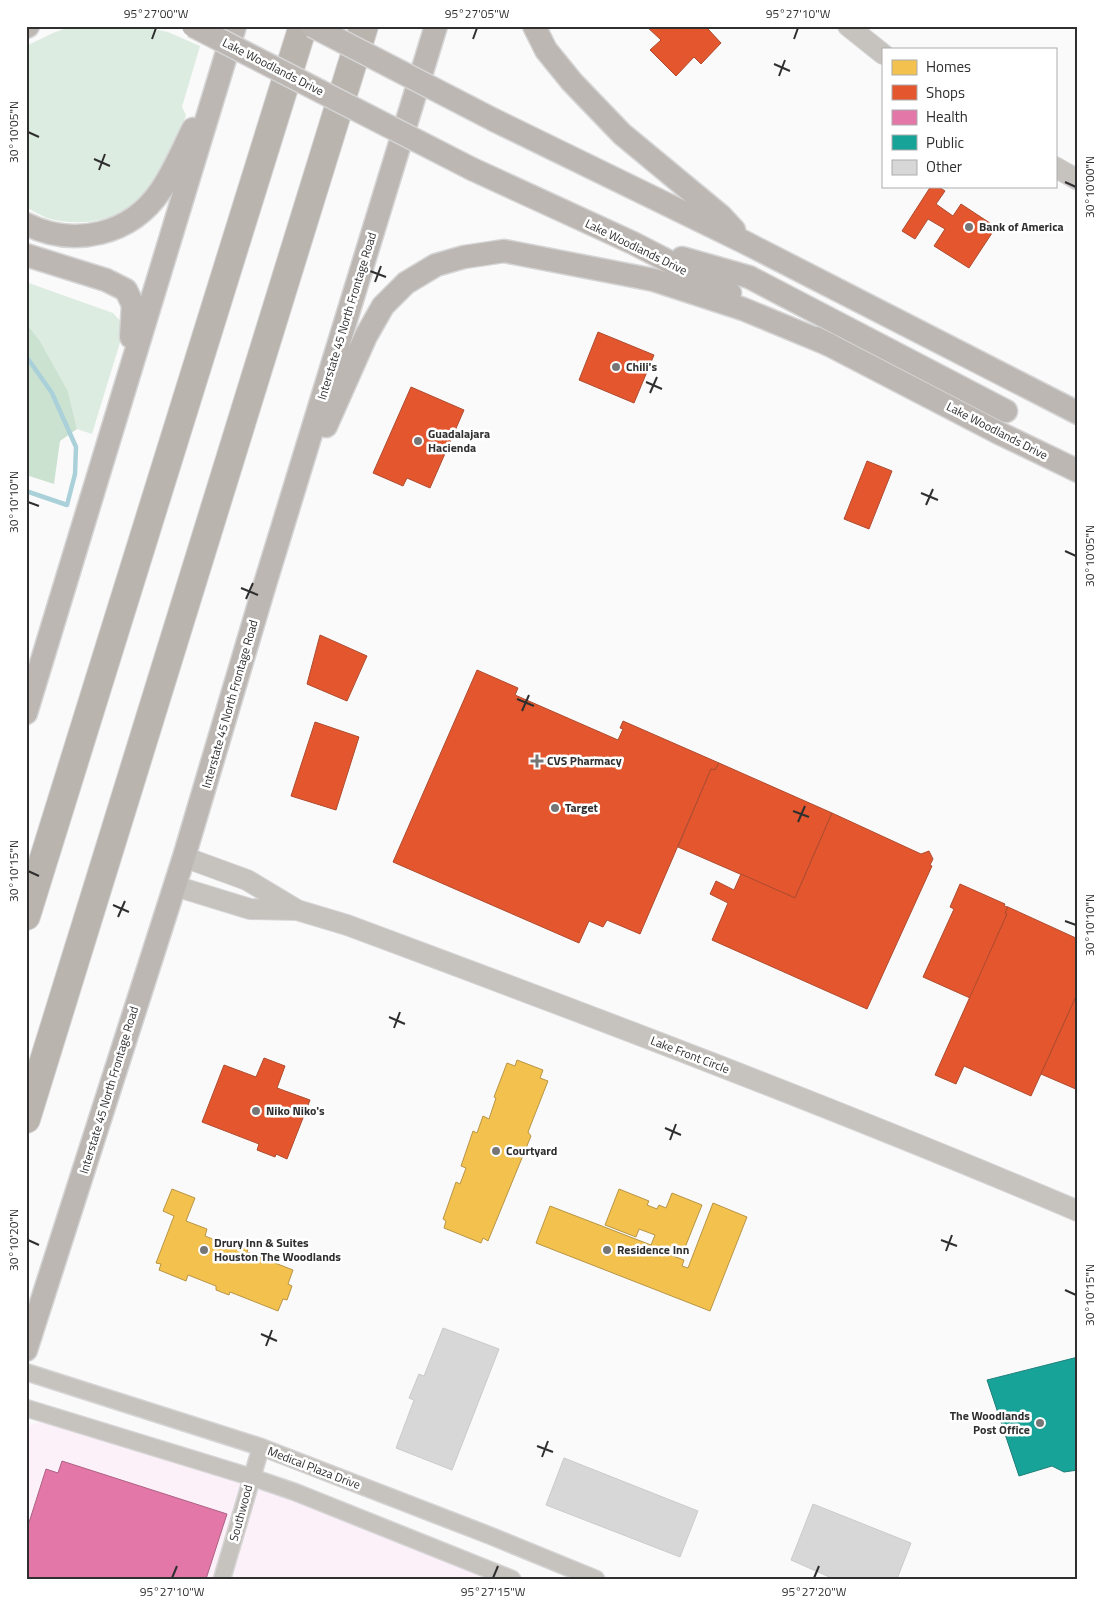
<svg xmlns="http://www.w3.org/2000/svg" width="1104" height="1605" viewBox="0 0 1104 1605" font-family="'Titillium Web',sans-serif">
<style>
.medical{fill:#fdf1f9}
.green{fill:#ddece0}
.forest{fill:#cce2d1}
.homes{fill:#f2c14e;stroke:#b89545}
.shops{fill:#e4572e;stroke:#ae4b2f}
.health{fill:#e377a8;stroke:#ad6184}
.public{fill:#17a398;stroke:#1e8079}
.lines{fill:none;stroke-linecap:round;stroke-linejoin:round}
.stream{stroke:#aad1d9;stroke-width:4.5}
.building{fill:#d8d7d8;stroke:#cccbcc}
.minor-casing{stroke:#d6d5d6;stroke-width:19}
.tertiary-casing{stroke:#d6d5d6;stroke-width:22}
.secondary-casing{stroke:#d6d5d6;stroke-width:25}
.motorway-casing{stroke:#d6d5d6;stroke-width:30}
.minor{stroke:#c6c2be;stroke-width:16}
.tertiary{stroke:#c6c2be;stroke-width:20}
.secondary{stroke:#bcb7b2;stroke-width:22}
.motorway{stroke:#bab4af;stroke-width:28}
.secondary-bridge-casing{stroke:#d6d5d6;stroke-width:25;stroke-linecap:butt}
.secondary-bridge{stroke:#bcb7b2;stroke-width:22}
.ticks{fill:none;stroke:#302f30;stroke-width:2}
.poi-dot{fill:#777677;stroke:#fff;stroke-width:2}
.labels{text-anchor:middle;stroke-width:5;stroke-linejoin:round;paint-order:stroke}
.street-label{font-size:12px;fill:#302f30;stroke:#fff}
.poi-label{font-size:12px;font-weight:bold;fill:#302f30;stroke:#fff;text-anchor:start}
.neatline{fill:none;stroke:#302f30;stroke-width:2}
.ticks-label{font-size:12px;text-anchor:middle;fill:#302f30}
</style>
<rect width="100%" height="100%" fill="#fbfafb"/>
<polygon class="medical" points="41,1422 55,1424 282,1496 492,1579 26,1579 26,1426"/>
<g class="green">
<path d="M 72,26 L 145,27 L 168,32 L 200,46 L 182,107 L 186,115 C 182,127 179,143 173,155 C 163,172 151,192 135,204 C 111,222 76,227 47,218 C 40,215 33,211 26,207 L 26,46 L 53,33 Z"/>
<polygon points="26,282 113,313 121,322 122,336 92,434 77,429 68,391 40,341 26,323"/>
</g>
<polygon class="forest" points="26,323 40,341 68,391 77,429 60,441 54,484 26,475"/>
<g class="homes">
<polygon points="517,1060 543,1070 540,1078 548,1081 528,1132 531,1136 488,1241 483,1238 481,1243 444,1228 446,1221 443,1219 456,1182 460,1184 466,1168 461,1166 473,1131 477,1133 483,1116 489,1119 496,1098 494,1097 507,1063 515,1066"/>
<polygon points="172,1189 195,1198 186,1221 207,1229 205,1236 232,1247 234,1243 248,1249 247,1252 293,1270 288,1284 292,1286 287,1300 283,1299 278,1311 230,1292 229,1295 216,1290 216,1286 188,1275 186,1281 159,1270 161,1264 156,1263 174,1216 163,1211"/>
<polygon points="619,1189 649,1201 647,1205 657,1209 659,1205 666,1208 672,1193 702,1205 682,1255 663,1248 662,1252 684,1260 682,1266 688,1268 713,1203 747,1217 710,1311 536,1243 550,1206 651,1245 655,1235 639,1229 636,1237 605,1225"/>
</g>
<g class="shops">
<polygon points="646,26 711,26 708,29 721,43 701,64 694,57 676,76 650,50 661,40"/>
<polygon points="931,186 937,186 945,191 936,204 953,216 961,204 996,227 969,268 934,246 945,229 928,219 915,239 902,231"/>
<polygon points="598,332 654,355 634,403 579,380"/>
<polygon points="411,387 464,410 430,488 407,478 403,486 373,473"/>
<polygon points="867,461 892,471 869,529 844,519"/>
<polygon points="320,635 367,656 347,701 307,684"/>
<polygon points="477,670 518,688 515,695 618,740 623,729 620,728 623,721 719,763 715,770 711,769 640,934 607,920 603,927 589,921 579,943 393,862"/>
<polygon points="315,722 359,737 336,810 291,796"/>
<polygon points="719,763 832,813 795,898 678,847 711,769 715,770"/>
<polygon points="832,813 921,854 929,851 933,859 930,865 932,866 867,1009 712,940 728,903 710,894 716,881 734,890 741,874 795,898"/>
<polygon points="960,884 1005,904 1004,906 1008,907 1005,913 1007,914 970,998 923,977 954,909 950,907"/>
<polygon points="1008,907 1078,939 1078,992 1031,1096 964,1066 956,1084 935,1075 1007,914 1005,913"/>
<polygon points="1078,992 1078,1090 1041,1074"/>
<polygon points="264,1058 285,1066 277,1088 310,1100 287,1159 276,1154 275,1157 257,1150 259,1144 202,1122 224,1065 256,1077"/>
</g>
<polygon class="health" points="62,1461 227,1514 206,1579 26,1579 26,1532 46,1469 58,1473"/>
<polygon class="public" points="1078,1357 1078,1470 1064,1472 1052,1466 1019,1476 987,1380"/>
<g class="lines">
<polyline class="stream" points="26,356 52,393 76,447 75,474 67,505 26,491"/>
</g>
<g class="building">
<polygon points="443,1328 499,1349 452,1470 396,1448 414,1400 409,1398 419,1374 424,1376"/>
<polygon points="564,1458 698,1511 680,1557 546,1505"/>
<polygon points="813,1504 911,1543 897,1579 834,1579 791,1560"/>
</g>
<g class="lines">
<g class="minor-casing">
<g id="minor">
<polyline points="26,1372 261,1447 491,1536 596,1579"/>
<polyline points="26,1408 251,1477 295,1492 512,1579"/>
<polyline points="222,1579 261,1447"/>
</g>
</g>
<g class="tertiary-casing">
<g id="tertiary">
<polyline points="848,26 883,54"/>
<polyline points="1055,167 1078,180"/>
<path d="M 184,857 L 247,880 L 297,910 L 347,925 C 592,1016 837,1109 1078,1211"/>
<polyline points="175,886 250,909 297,910"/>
</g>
</g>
<g class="secondary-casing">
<g id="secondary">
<polyline points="534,26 546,50 572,82 622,134 721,216 734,230"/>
<polyline points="26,27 28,26"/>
<polyline points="494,120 744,242 1078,413"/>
<polyline points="472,169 633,243 730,293"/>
<path d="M 26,224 C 74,248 131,235 161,190 C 174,171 183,149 193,129"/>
<polyline points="26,255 106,280 126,290 133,305 131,337"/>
<polyline points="682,258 749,277 1006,411"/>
<polyline points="816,338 997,432 1078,471"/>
<polyline points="326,426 366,336 383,306 406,283 436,265 464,257 504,251 654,280 743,309 830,345"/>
<polyline points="26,713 235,26"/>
<polyline points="26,1350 184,857 265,584 436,26"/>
</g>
</g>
<g class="motorway-casing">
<g id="motorway">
<polyline points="26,916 303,26"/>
<polyline points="26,1119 364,26"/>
</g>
</g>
<use href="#minor" class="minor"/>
<use href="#tertiary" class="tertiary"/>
<use href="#secondary" class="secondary"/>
<use href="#motorway" class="motorway"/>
<g class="secondary-bridge-casing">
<g id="secondary-bridge">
<polyline points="193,26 472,169"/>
<polyline points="312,26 494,120"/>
</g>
</g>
<use href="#secondary-bridge" class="secondary-bridge"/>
</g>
<path class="ticks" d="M 152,39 L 156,28M 473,39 L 477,28M 794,39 L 798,28M 774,64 L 790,71M 779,76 L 785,60M 28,132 L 39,137M 94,159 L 110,166M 99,170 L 105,154M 1065,182 L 1076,187M 370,271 L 386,277M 375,282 L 381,266M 646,382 L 662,389M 650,393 L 657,377M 921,493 L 938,500M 28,502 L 39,506M 926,505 L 933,489M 1065,551 L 1076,556M 241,588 L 258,595M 246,599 L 253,583M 517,699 L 534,706M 522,711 L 529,695M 793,811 L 809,817M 798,822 L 805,806M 28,871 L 39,876M 113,905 L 129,912M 118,917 L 125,901M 1065,921 L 1076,925M 389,1017 L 405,1024M 394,1028 L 400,1012M 665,1128 L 681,1135M 670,1140 L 676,1124M 28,1240 L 39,1245M 941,1240 L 957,1246M 946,1251 L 952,1235M 1065,1290 L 1076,1295M 261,1334 L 277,1341M 266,1346 L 272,1330M 537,1446 L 553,1452M 542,1457 L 548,1441M 172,1578 L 177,1566M 493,1578 L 498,1566M 814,1578 L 819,1566"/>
<g class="poi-dot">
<circle cx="969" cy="227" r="5"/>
<circle cx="616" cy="367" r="5"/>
<circle cx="418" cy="441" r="5"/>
<path d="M534.5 753.5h5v5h5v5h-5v5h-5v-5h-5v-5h5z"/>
<circle cx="555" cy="808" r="5"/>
<circle cx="256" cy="1111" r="5"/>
<circle cx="496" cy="1151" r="5"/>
<circle cx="204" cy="1250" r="5"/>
<circle cx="607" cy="1250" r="5"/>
<circle cx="1040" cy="1423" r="5"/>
</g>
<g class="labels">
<g class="street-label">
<text transform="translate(273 67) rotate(27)" y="4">Lake Woodlands Drive</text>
<text transform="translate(636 247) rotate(26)" y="4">Lake Woodlands Drive</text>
<text transform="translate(347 316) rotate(-73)" y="4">Interstate 45 North Frontage Road</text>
<text transform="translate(997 431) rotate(27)" y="4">Lake Woodlands Drive</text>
<text transform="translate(230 704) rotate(-74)" y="4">Interstate 45 North Frontage Road</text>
<text transform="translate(690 1055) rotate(21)" y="4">Lake Front Circle</text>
<text transform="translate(109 1090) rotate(-73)" y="4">Interstate 45 North Frontage Road</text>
<text transform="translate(314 1468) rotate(21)" y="4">Medical Plaza Drive</text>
<text transform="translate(241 1513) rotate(-75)" y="4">Southwood</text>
</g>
<g class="poi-label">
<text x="979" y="231">Bank of America</text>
<text x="626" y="371">Chili's</text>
<text x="428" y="438">Guadalajara<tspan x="428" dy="14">Hacienda</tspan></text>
<text x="547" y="765">CVS Pharmacy</text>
<text x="565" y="812">Target</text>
<text x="266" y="1115">Niko Niko's</text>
<text x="506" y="1155">Courtyard</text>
<text x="214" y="1247">Drury Inn &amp; Suites<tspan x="214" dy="14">Houston The Woodlands</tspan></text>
<text x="617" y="1254">Residence Inn</text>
<text x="1030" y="1420" text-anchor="end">The Woodlands<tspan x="1030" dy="14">Post Office</tspan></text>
</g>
</g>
<rect width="1104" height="1605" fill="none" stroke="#ffffff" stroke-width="55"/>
<rect x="882" y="48" width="175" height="140" fill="#ffffff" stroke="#acacac"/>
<rect x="892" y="60" width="25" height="15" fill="#f2c14e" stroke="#acacac"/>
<text x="926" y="72" font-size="15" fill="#302f30">Homes</text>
<rect x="892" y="85" width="25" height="15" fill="#e4572e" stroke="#acacac"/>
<text x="926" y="98" font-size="15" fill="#302f30">Shops</text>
<rect x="892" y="110" width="25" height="15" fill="#e377a8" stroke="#acacac"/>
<text x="926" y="122" font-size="15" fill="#302f30">Health</text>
<rect x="892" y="135" width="25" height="15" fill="#17a398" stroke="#acacac"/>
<text x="926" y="148" font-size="15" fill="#302f30">Public</text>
<rect x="892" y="160" width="25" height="15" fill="#d8d7d8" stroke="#acacac"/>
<text x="926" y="172" font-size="15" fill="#302f30">Other</text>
<rect x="28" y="28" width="1048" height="1550" class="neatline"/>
<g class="ticks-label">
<text x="156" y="18">95°27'00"W</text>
<text x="477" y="18">95°27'05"W</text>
<text x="798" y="18">95°27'10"W</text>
<text transform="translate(14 132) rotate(-90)" y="4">30°10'05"N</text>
<text transform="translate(1090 187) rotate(-90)" y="4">30°10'00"N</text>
<text transform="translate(14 502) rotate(-90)" y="4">30°10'10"N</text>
<text transform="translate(1090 556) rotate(-90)" y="4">30°10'05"N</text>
<text transform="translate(14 871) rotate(-90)" y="4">30°10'15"N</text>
<text transform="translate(1090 925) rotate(-90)" y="4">30°10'10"N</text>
<text transform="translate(14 1240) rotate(-90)" y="4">30°10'20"N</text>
<text transform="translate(1090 1295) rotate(-90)" y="4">30°10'15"N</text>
<text x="172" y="1596">95°27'10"W</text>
<text x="493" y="1596">95°27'15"W</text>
<text x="814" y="1596">95°27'20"W</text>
</g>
</svg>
